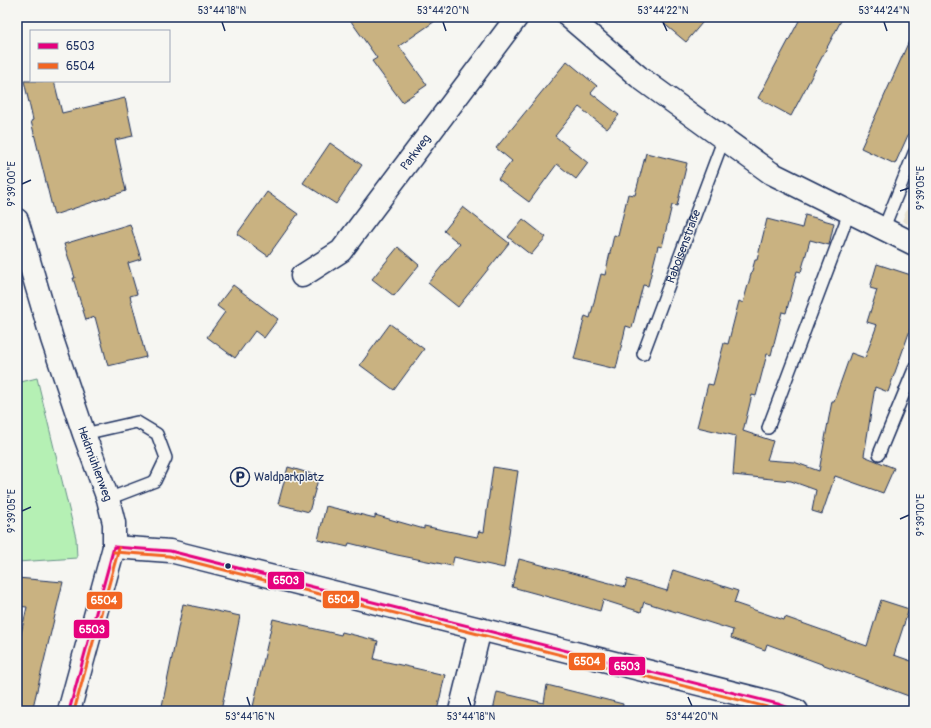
<svg xmlns="http://www.w3.org/2000/svg" width="931" height="728" viewBox="0 0 931 728" font-family="Pangolin,sans-serif">
<style>
.built{fill:#e8e2d0}
.green{fill:#b5f0b4;stroke:#689089}
.building{fill:#c9b281;stroke:#1b2f5e}
.lines{fill:none;stroke-linecap:round;stroke-linejoin:round}
.service-casing{stroke:#1b2f5e;stroke-width:14}
.minor-casing{stroke:#1b2f5e;stroke-width:25}
.tertiary-casing{stroke:#1b2f5e;stroke-width:25}
.service{stroke:#f6f6f2;stroke-width:11}
.minor{stroke:#f6f6f2;stroke-width:22}
.tertiary{stroke:#f6f6f2;stroke-width:22}
.bus-1-casing{stroke:#f6f6f2;stroke-width:6}
.bus-2-casing{stroke:#f6f6f2;stroke-width:6}
.bus-1{stroke:#e5007d;stroke-width:3}
.bus-2{stroke:#f26522;stroke-width:3}
.ticks{fill:none;stroke:#1b2f5e;stroke-width:1.5}
.bus-dot{fill:#1b2f5e;stroke:#f6f6f2;stroke-width:1.5}
.labels{text-anchor:middle;stroke-width:3;stroke-linejoin:round;paint-order:stroke}
.street-label{font-size:12px;fill:#1b2f5e;stroke:#f6f6f2}
.poi-label{font-size:12px;fill:#1b2f5e;stroke:#f6f6f2;text-anchor:start}
.line-badge{stroke:#f6f6f2;stroke-width:1.5}
.badge-label{font-size:11px;text-anchor:middle;font-weight:bold;fill:#fff}
.neatline{fill:none;stroke:#1b2f5e;stroke-width:1.5}
.ticks-label{font-size:10px;text-anchor:middle;fill:#1b2f5e}
</style>
<rect width="100%" height="100%" fill="#f6f6f2"/>
<filter id="ink" filterUnits="userSpaceOnUse"><feTurbulence type="fractalNoise" baseFrequency=".025" numOctaves="2"/><feDisplacementMap in="SourceGraphic" scale="8" xChannelSelector="R" yChannelSelector="G"/><feConvolveMatrix kernelMatrix="1 2 1 2 8 2 1 2 1" color-interpolation-filters="sRGB"/></filter>
<g filter="url(#ink)">
<polygon class="built" points="914,192 914,227 902,221"/>
<polygon class="green" points="37,378 76,538 77,558 17,562 17,383"/>
<g class="building">
<polygon points="348,17 441,17 399,46 427,85 402,102 372,61 377,58"/>
<polygon points="656,17 707,17 686,42"/>
<polygon points="801,17 843,17 791,116 758,98"/>
<polygon points="914,30 914,122 895,164 861,148"/>
<polygon points="567,61 597,86 591,93 619,115 607,129 579,107 555,136 588,163 576,179 557,164 529,202 498,179 512,161 496,148"/>
<polygon points="24,81 54,81 62,113 125,98 133,136 115,140 126,191 54,215 31,121 33,120"/>
<polygon points="330,143 362,165 336,204 303,183"/>
<polygon points="646,153 687,163 677,206 672,205 662,247 658,246 648,286 643,285 632,328 626,326 616,369 574,359 585,316 590,318 601,274 605,275 614,235 618,236 628,194 635,195"/>
<polygon points="267,192 298,214 268,256 237,234"/>
<polygon points="463,207 509,243 458,307 428,283 460,244 444,231"/>
<polygon points="805,215 834,223 829,245 810,240 801,272 797,271 786,313 782,312 771,355 767,354 756,396 752,395 743,431 773,441 767,460 794,462 819,471 832,401 834,401 851,353 865,358 877,325 867,322 877,290 870,288 877,264 914,276 914,319 888,392 875,387 864,456 894,468 883,493 835,476 822,514 812,511 816,490 791,481 733,475 736,436 697,427 708,384 713,385 724,343 728,344 739,301 743,303 755,260 757,260 767,219 802,228"/>
<polygon points="523,219 546,237 531,255 508,237"/>
<polygon points="130,224 141,259 128,263 137,294 130,296 146,357 108,366 95,317 86,320 73,278 75,278 64,244"/>
<polygon points="398,247 419,265 394,296 372,279"/>
<polygon points="233,285 278,319 264,338 255,331 235,358 207,337 225,312 217,306"/>
<polygon points="390,324 424,349 394,390 360,365"/>
<polygon points="288,467 319,476 309,512 278,504"/>
<polygon points="493,467 518,471 504,568 454,557 452,566 397,555 349,543 348,547 318,540 326,506 375,518 375,515 424,529 424,526 477,537 479,531 484,532"/>
<polygon points="519,559 625,587 627,579 667,591 673,570 738,591 734,603 784,620 785,617 867,646 881,600 909,609 894,655 914,662 914,698 767,644 765,650 731,638 733,630 644,602 641,612 603,600 600,611 512,587"/>
<polygon points="17,578 63,582 32,711 17,711 17,651 27,607 17,606"/>
<polygon points="183,604 240,616 221,711 161,711"/>
<polygon points="273,619 341,635 342,632 378,641 374,659 445,675 437,711 252,711"/>
<polygon points="547,685 623,704 622,711 493,711 497,692 544,703"/>
</g>
<g class="lines">
<g class="service-casing">
<g id="service">
<polyline points="883,230 914,153"/>
<path id="s1" d="M 643,354 L 724,138"/>
<polyline points="768,428 849,213"/>
<polyline points="84,434 137,422 157,434 166,458 155,481 108,499"/>
<polyline points="879,454 914,369"/>
</g>
</g>
<g class="minor-casing">
<g id="minor">
<polyline points="569,17 639,77 771,173 914,244"/>
<path id="s2" d="M 302,276 L 341,251 L 517,17"/>
<polyline points="114,547 170,551 778,704 797,711"/>
<polyline points="460,711 480,629"/>
</g>
</g>
<g class="tertiary-casing">
<g id="tertiary">
<path id="s3" d="M 17,220 L 52,339 L 84,434 L 108,499 L 114,523 L 114,547 L 69,711"/>
</g>
</g>
<use href="#service" class="service"/>
<use href="#minor" class="minor"/>
<use href="#tertiary" class="tertiary"/>
<g class="bus-1-casing">
<g id="bus-1">
<polyline points="114,547 170,551 778,704 797,711"/>
<polyline points="69,711 114,547"/>
</g>
</g>
<g class="bus-2-casing">
<g id="bus-2">
<polyline points="114,552 169,556 783,711"/>
<polyline points="74,711 119,548"/>
</g>
</g>
<use href="#bus-1" class="bus-1"/>
<use href="#bus-2" class="bus-2"/>
</g>
</g>
<path class="ticks" d="M 222,22 L 225,31M 443,22 L 446,31M 663,22 L 667,31M 884,22 L 887,31M 22,184 L 31,180M 900,191 L 909,188M 22,511 L 31,507M 900,519 L 909,515M 247,697 L 250,706M 468,697 L 471,706M 688,697 L 692,706"/>
<defs>
<g id="parking-ring" transform="scale(1)"><circle r="9.5" fill="#f6f6f2" stroke="#1b2f5e" stroke-width="1.5"/><path d="M-3.5-5.5H1a3.5 3.5 0 0 1 0 7H-1V5.5H-3.5ZM-1-3.4V-.6H.8a1.4 1.4 0 0 0 0-2.8Z" fill="#1b2f5e"/></g>
</defs>
<g fill-rule="evenodd">
<use href="#parking-ring" x="240" y="477"/>
</g>
<circle class="bus-dot" cx="228" cy="566" r="3.5"/>
<g class="labels">
<g class="street-label">
<text dy="4" stroke="none"><textPath href="#s2" startOffset="170">Parkweg</textPath></text>
<text dy="4" stroke="none"><textPath href="#s1" startOffset="115">Raboisenstraße</textPath></text>
<text dy="4" stroke="none"><textPath href="#s3" startOffset="256">Heidmühlenweg</textPath></text>
</g>
<g class="poi-label">
<text x="254" y="481">Waldparkplatz</text>
</g>
</g>
<g class="line-badge">
<rect x="267" y="571" width="38" height="19" rx="4" fill="#e5007d"/>
<rect x="322" y="590" width="38" height="19" rx="4" fill="#f26522"/>
<rect x="86" y="591" width="37" height="19" rx="4" fill="#f26522"/>
<rect x="73" y="619" width="37" height="20" rx="4" fill="#e5007d"/>
<rect x="568" y="652" width="38" height="19" rx="4" fill="#f26522"/>
<rect x="608" y="656" width="38" height="20" rx="4" fill="#e5007d"/>
</g>
<g class="badge-label">
<text x="286" y="584">6503</text>
<text x="341" y="603">6504</text>
<text x="104" y="604">6504</text>
<text x="92" y="633">6503</text>
<text x="587" y="665">6504</text>
<text x="627" y="670">6503</text>
</g>
<rect width="931" height="728" fill="none" stroke="#f6f6f2" stroke-width="44"/>
<rect x="30" y="30" width="140" height="52" fill="#f6f6f2" stroke="#9ea6b7"/>
<rect x="38" y="43" width="20" height="6" fill="#e5007d" stroke="#9ea6b7"/>
<text x="66" y="50" font-size="12" fill="#1b2f5e">6503</text>
<rect x="38" y="63" width="20" height="6" fill="#f26522" stroke="#9ea6b7"/>
<text x="66" y="70" font-size="12" fill="#1b2f5e">6504</text>
<rect x="22" y="22" width="887" height="684" class="neatline"/>
<g class="ticks-label">
<text x="222" y="14">53°44'18"N</text>
<text x="443" y="14">53°44'20"N</text>
<text x="663" y="14">53°44'22"N</text>
<text x="884" y="14">53°44'24"N</text>
<text transform="translate(11 184) rotate(-90)" y="4">9°39'00"E</text>
<text transform="translate(920 188) rotate(-90)" y="4">9°39'05"E</text>
<text transform="translate(11 511) rotate(-90)" y="4">9°39'05"E</text>
<text transform="translate(920 515) rotate(-90)" y="4">9°39'10"E</text>
<text x="250" y="720">53°44'16"N</text>
<text x="471" y="720">53°44'18"N</text>
<text x="692" y="720">53°44'20"N</text>
</g>
</svg>
